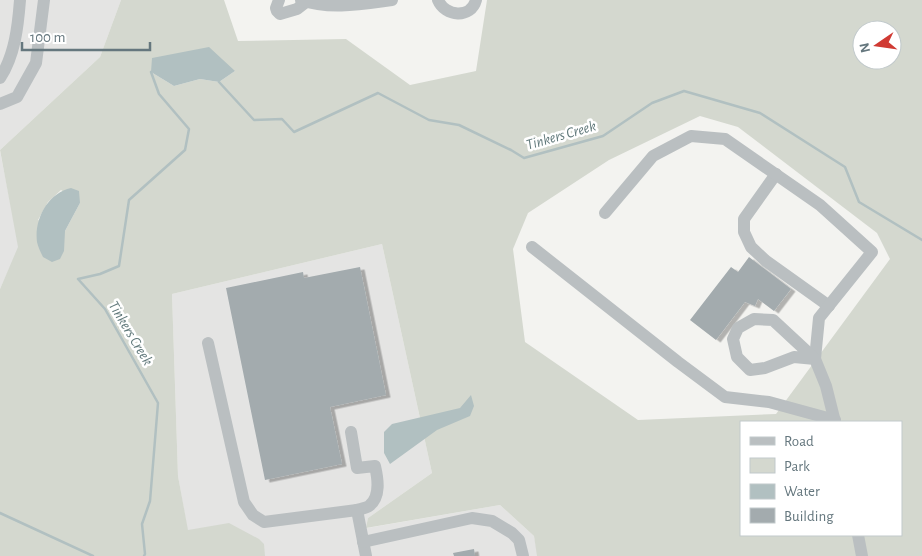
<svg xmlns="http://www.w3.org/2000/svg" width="922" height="556" viewBox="0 0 922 556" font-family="'Alegreya Sans',sans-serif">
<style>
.built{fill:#e4e4e3}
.green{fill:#d4d8cf;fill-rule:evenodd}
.water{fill:#b1c0c1}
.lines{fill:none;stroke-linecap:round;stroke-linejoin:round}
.stream{stroke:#b1c0c1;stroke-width:2.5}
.building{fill:#a3abae;filter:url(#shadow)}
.minor{stroke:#babfc1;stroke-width:12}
.labels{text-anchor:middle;stroke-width:5;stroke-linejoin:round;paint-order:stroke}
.water-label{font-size:15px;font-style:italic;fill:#61797b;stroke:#fff}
</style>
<defs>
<filter id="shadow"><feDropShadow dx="4.5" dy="2.5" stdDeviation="0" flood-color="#0004"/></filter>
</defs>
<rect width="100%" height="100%" fill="#f3f3f0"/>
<g class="built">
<polygon points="0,0 121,0 100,57 0,150"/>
<polygon points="0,151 19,247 0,289"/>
<polygon points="382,244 432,473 368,518 367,528 500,505 534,536 538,556 192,556 178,476 172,294"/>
</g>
<path class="green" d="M 121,0 L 224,0 L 238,41 L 346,39 L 410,85 L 476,71 L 487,0 L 922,0 L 922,556 L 537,556 L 534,536 L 500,505 L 366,528 L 368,518 L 432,473 L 382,244 L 172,294 L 178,476 L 188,530 L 229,523 L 259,539 L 264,544 L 265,556 L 0,556 L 0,289 L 18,247 L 0,150 L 100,57 ZM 862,30 L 892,30 L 892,60 L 862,60 ZM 235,71 L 219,82 L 200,79 L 174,86 L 151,72 ZM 700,116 L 738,127 L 877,233 L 890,259 L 776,414 L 638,420 L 525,342 L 513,249 L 528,213 L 609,160 ZM 61,190 L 80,203 L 65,231 L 38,220 L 48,202 ZM 741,422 L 901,422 L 901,535 L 741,535 Z"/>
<g class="water">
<polygon points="209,47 235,71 219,82 200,79 174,86 151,72 152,58"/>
<path d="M 71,188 L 79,191 L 80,203 L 65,231 L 64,251 L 60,259 L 52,262 L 43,257 C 41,253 38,247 37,242 C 34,219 48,193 71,188 Z"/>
<polygon points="471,395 474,406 470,416 437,430 390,464 384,453 384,432 392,424 460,408"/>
</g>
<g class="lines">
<g class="stream">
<polyline points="219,82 254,120 282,119 294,132 378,93 429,120 459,125 511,150 524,158 603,136 652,103 684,91 760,113 845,167 859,202 922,240"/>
<polyline points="0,513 93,556"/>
<polyline points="144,556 145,554 142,524 150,501 158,403 105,309 78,279 100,274 119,266 129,200 185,150 189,129 159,94 151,72"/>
</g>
</g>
<g class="building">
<polygon points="749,257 791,289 774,311 758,299 755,306 745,302 716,340 690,320 731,267 738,272"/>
<polygon points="360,267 386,395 330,407 342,464 265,480 226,288 303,272 304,278"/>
<polygon points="474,549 475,556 454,556 453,553"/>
</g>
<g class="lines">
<g class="minor">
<polyline points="279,0 276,8 277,11 280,14 297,9 306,2"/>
<path d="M 301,0 C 330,10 362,4 392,0"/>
<path d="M 438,0 C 445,17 471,19 476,0"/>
<path d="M 0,78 C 15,55 18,26 20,0"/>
<polyline points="0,104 17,97 36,63 44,0"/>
<polyline points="776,174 744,219 744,232 751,247 766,261 829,306"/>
<polyline points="605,213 653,156 691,136 725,139 820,205 872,252 819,318 815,359"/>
<polyline points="532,247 678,362 725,397 769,402 835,420"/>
<path d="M 208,343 L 244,502 L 253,515 L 264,522 L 357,510 C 360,509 366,508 369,506 C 381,497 378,479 375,466 L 357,468 L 351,432"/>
<polyline points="815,359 794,357 765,368 750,370 737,357 733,339 738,328 754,319 773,320 815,359 826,386 835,422"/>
<polyline points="357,510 366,556"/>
<polyline points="858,535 862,556"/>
<polyline points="363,542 472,518 492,521 512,533 519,540 523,556"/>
</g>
</g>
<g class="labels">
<g class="water-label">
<text transform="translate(561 135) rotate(-16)" y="5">Tinkers Creek</text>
<text transform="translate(131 333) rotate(59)" y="5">Tinkers Creek</text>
</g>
</g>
<rect x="740" y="421" width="162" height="115" fill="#ffffff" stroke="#c1c9cb"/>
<rect x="750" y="437" width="25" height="8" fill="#babfc1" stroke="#c1c9cb"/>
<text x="784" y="446" font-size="15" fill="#65777e">Road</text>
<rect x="750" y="458" width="25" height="15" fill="#d4d8cf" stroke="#c1c9cb"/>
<text x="784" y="471" font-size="15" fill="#65777e">Park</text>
<rect x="750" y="484" width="25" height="15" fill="#b1c0c1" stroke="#c1c9cb"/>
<text x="784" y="496" font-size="15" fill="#65777e">Water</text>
<rect x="750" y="508" width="25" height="15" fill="#a3abae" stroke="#c1c9cb"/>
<text x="784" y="521" font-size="15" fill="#65777e">Building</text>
<g transform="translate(877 45) rotate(257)"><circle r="24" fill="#ffffff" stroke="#c1c9cb"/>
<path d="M0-4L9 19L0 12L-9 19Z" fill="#d03a33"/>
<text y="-8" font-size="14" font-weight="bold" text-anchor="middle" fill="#65777e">N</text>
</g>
<path d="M22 42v8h128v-8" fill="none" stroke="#65777e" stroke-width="2.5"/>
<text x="30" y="42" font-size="15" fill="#65777e" stroke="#ffffff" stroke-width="4" paint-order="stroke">100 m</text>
</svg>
